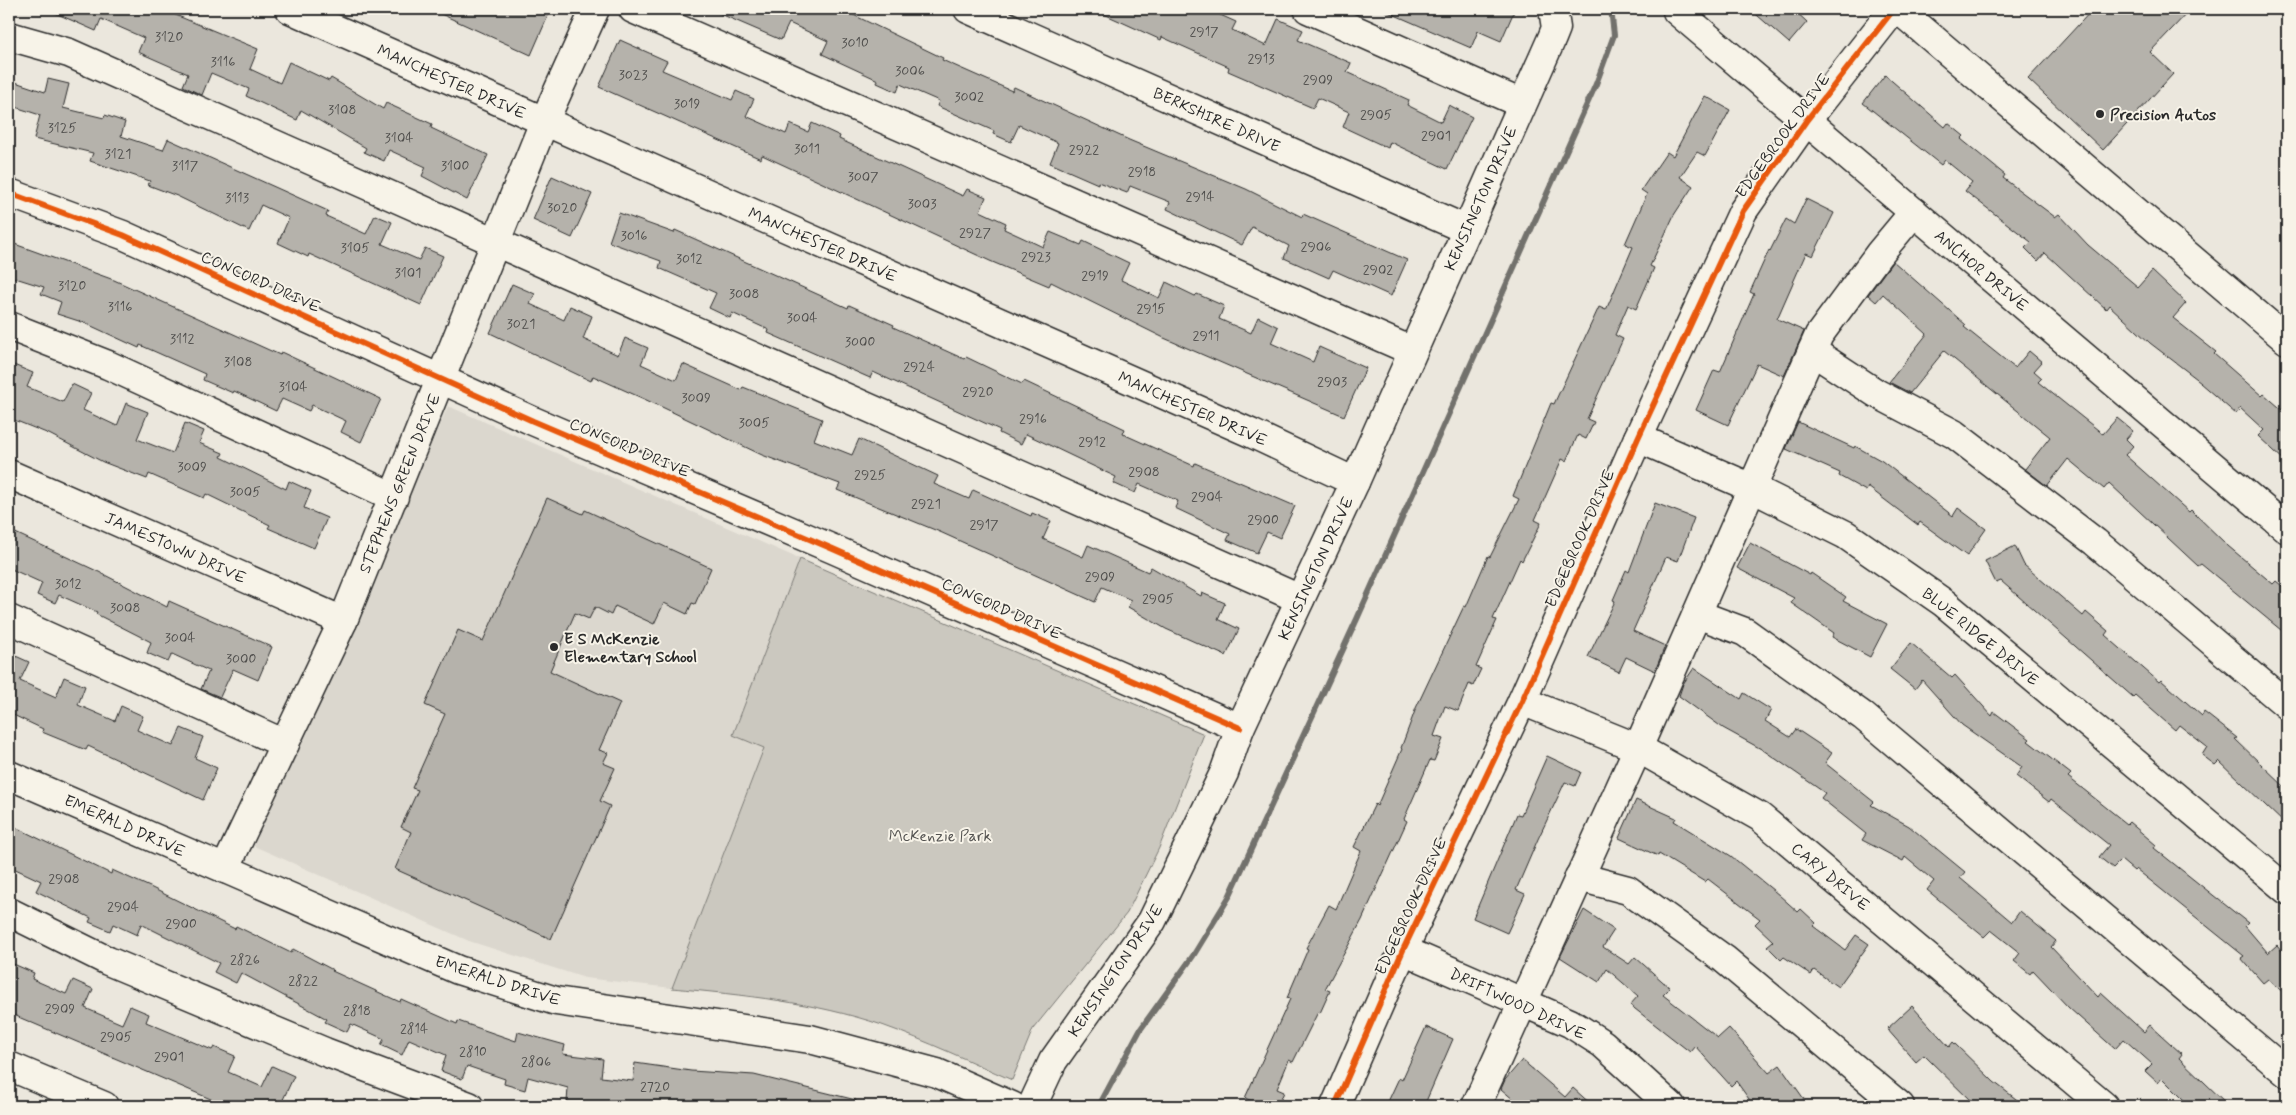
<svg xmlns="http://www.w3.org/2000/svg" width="2296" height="1115" viewBox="0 0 2296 1115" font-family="Mynerve,sans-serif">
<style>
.built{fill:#dbd7ce}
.green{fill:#cbc8bf;stroke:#7b7a75}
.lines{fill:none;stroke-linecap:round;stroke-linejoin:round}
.stream{stroke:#72716c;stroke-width:6}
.building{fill:#b5b2ab;stroke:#2b2b2b}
.minor-casing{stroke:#2b2b2b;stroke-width:31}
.minor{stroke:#f7f3e8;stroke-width:28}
.cycleway-casing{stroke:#f7f3e8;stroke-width:9}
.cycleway{stroke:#e8590c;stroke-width:6}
.poi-dot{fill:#2b2b2b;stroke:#f7f3e8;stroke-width:2}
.labels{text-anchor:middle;stroke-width:4;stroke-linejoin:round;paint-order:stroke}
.number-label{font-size:14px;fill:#4e4d4b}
.street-label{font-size:16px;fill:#2b2b2b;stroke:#f7f3e8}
.poi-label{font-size:16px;font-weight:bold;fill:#2b2b2b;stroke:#f7f3e8;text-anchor:start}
.park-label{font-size:16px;fill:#535250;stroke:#f7f3e8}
</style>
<rect width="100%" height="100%" fill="#ebe7dd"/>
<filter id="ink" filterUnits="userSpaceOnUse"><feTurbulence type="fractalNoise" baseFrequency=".02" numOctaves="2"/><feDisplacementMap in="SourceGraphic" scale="10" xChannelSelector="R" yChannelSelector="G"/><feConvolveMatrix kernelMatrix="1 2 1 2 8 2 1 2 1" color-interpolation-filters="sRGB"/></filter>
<g filter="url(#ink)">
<polygon class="built" points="448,406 800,559 733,735 764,747 672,988 585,978 469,941 254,846"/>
<path class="green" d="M 800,559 L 1204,734 L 1159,848 L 1127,913 L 1033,1029 L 1012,1080 C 969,1061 927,1041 882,1025 C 815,1002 743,995 672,988 L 764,748 L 733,735 Z"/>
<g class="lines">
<polyline class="stream" points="1100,1104 1140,1030 1193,956 1229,897 1357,619 1596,84 1614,35 1611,9"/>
</g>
<g class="building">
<polygon points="46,9 161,9 258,49 250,69 280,83 289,62 329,81 331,78 383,109 386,103 432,124 431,128 488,155 467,200 422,176 426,167 389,150 384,161 364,152 366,148 301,110 297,120 246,96 249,89 211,73 202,95 183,86 188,74 138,52 144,38 101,19 96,31"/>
<polygon points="430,9 551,9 531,55"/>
<polygon points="709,9 841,9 943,58 942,60 1012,91 1014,87 1129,140 1246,189 1302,217 1303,214 1407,260 1391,296 1333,270 1329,278 1284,258 1289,246 1252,227 1242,245 1167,209 1170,202 1130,186 1127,193 1098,182 1098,184 1050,163 1058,143 1019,125 1011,142 993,134 994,131 937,106 939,101 900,84 897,92 877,83 878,80 822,54 828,41 789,23 781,40"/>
<polygon points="1093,9 1207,9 1236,22 1232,30 1266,46 1278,19 1303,30 1298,40 1351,63 1347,72 1409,100 1407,105 1441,122 1449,105 1472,117 1447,169 1390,142 1388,148 1343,127 1349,112 1318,98 1313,108 1228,71 1229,67 1162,37 1161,40"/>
<polygon points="1381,9 1515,9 1501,41 1478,31 1471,48"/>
<polygon points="1750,9 1793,9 1807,22 1789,43"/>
<polygon points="2093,9 2191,9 2150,52 2173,74 2103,150 2028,79"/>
<polygon points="620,40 667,61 662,70 732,100 736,91 754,99 746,116 786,134 790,124 808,132 812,123 840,136 839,139 963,196 967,189 986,197 980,211 1006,223 1004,229 1043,247 1050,232 1081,245 1083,241 1129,263 1121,280 1159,298 1166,282 1195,296 1197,294 1224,306 1219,319 1251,333 1258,317 1278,327 1271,343 1313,362 1319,347 1366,368 1344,416 1164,338 1051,282 1049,286 990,261 762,155 761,159 599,87"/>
<polygon points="1885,75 1945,127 1948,123 1964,136 1961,139 2005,175 2003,178 2055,217 2059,214 2088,245 2138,287 2152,271 2186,303 2173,318 2216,352 2214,354 2262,396 2264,394 2287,414 2287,463 2258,436 2264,430 2240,408 2236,414 2200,383 2201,382 2150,343 2109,305 2106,309 2045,253 2038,261 2025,248 2031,242 1965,191 1972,182 1945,160 1941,165 1863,103"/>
<polygon points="48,79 69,84 63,108 104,118 105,115 125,122 121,136 163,150 168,139 328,211 326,216 366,234 375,215 392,222 382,244 419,260 425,248 443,256 421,305 309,254 308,257 278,243 289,218 261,205 249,231 177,196 148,185 150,181 90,161 93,153 34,139 40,115 9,105 9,80 45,92"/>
<polygon points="1705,96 1730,110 1705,156 1697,152 1680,177 1693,186 1674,215 1650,266 1654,268 1636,309 1628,305 1615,335 1623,339 1587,419 1594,422 1586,439 1578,435 1566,461 1562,459 1535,520 1541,523 1522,561 1520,559 1493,619 1497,620 1476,667 1481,669 1473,686 1469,684 1458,711 1445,706 1434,736 1443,739 1434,761 1430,760 1404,819 1407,821 1362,920 1325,989 1330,991 1320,1013 1318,1012 1293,1062 1289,1060 1277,1089 1284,1092 1278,1106 1263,1106 1245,1098 1290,999 1287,998 1308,949 1306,948 1329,905 1336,909 1361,851 1354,847 1375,804 1377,806 1402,749 1401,748 1416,708 1464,606 1466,607 1488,556 1490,557 1519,499 1513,496 1551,403 1554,404 1599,307 1606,310 1633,247 1625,244 1647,194 1641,190 1667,152 1673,156"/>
<polygon points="552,176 592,194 572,238 533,220"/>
<polygon points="1806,199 1834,213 1813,256 1806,253 1777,319 1804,331 1784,376 1757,364 1728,425 1696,410 1714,370 1720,372 1754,294 1750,292 1769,250 1770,251 1786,219 1794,224"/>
<polygon points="619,213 674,233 675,230 848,308 849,305 894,325 893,327 964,359 966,357 1022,384 1024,381 1125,429 1123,434 1194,466 1195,463 1295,506 1280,538 1267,532 1257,553 1227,540 1230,534 1175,508 1178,501 1139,484 1135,493 1113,483 1116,477 1026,434 1021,444 999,433 1000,430 873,372 870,378 768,333 769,330 732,313 730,318 709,308 716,293 659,268 661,261 609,242"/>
<polygon points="9,242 114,280 280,355 281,352 381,399 361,442 341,432 346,421 312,405 309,411 282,399 276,411 234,391 233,393 203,380 205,374 140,345 139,348 85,323 57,314 61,302 41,294 44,287 9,276"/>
<polygon points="1893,261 1966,325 1964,327 2015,368 2029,351 2042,362 2034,371 2042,378 2038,382 2103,434 2117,418 2133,431 2126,439 2133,446 2125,455 2189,512 2191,510 2228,546 2273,584 2276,581 2287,590 2287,635 2201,564 2198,566 2109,483 2104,489 2068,459 2047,486 2025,469 2050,437 1944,351 1910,393 1889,382 1927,334 1883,294 1876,302 1868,295"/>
<polygon points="512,284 535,294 530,304 564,320 570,306 592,316 583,339 618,355 625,338 648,348 641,364 676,380 683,364 741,390 743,387 822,419 814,440 852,455 859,439 938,476 934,484 969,499 973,490 1031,516 1032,513 1051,521 1043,539 1083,557 1088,545 1148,572 1151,567 1201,596 1202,593 1225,603 1218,619 1239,629 1226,656 1166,629 1128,607 1131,600 1102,587 1095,602 940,532 837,490 840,484 762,455 664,408 593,376 591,381 490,333"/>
<polygon points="9,363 33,373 27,387 63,402 72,384 91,393 83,410 117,426 126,403 148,412 137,439 173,453 185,423 204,431 199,443 223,453 221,457 286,489 289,481 311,491 304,508 327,518 314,548 268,528 270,525 206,494 204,498 149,474 147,479 103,462 49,434 9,418"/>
<polygon points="1798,422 1854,448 1855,446 1882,461 1953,516 1958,508 1986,529 1967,556 1920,522 1918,525 1868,487 1866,491 1839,476 1840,473 1786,449"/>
<polygon points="547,498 583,514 585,510 711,568 695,604 692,603 687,614 664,603 654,624 615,606 611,615 595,607 589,619 575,613 550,671 620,703 599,750 608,753 603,763 615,768 600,801 610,806 551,939 395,869 411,832 401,827 418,790 412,788 445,714 425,705 458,630 483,641"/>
<polygon points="1655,503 1694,518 1678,561 1666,557 1633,631 1665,646 1655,671 1626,657 1619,672 1588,657 1615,601 1613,600 1626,570 1629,572"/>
<polygon points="9,530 99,572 167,607 169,601 272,647 258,680 233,669 220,697 201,689 209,671 172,654 168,662 147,653 151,642 96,614 97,612 59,595 55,603 37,595 42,583 9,568"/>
<polygon points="1750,543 1810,575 1811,573 1846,597 1843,601 1887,624 1870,657 1832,637 1834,633 1791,603 1794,598 1737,568"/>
<polygon points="2015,546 2024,565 2083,616 2086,612 2108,631 2105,635 2159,682 2161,680 2202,716 2204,712 2237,738 2235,739 2287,789 2287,826 2219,761 2215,765 2202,755 2207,747 2179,725 2175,730 2135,695 2133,697 2001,581 1996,583 1985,561"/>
<polygon points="1911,643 1952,678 1955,675 1992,716 1994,712 2030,739 2028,741 2071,774 2068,777 2127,824 2129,822 2156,845 2154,848 2248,923 2245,926 2268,953 2277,945 2287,957 2287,996 2268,979 2263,983 2241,958 2244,956 2136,869 2134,871 2121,860 2113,868 2099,857 2109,845 2051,799 2049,802 2016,776 2022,767 1962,725 1922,680 1915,689 1890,669"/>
<polygon points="9,653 29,662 20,681 56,697 64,677 85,686 78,705 115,721 121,706 143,716 137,730 173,746 181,728 203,737 195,758 217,768 203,800 88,746 86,750 42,732 43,729 9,713"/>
<polygon points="1694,668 1741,699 1744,693 1771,710 1765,721 1790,737 1796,729 1832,753 1825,763 1874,802 1871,805 1909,826 1965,872 1960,878 2012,922 2020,911 2056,941 2051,947 2098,997 2101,993 2144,1032 2150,1025 2182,1054 2179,1058 2229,1106 2190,1106 2162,1078 2158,1083 2145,1071 2152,1064 2124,1039 2115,1049 2069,1008 2033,970 2030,974 2014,961 2020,953 1991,930 1984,937 1927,890 1934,881 1905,857 1903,861 1862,840 1866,834 1821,798 1825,793 1763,750 1723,728 1679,696 1683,684"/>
<polygon points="1547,756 1581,772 1575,786 1565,782 1538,839 1516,890 1525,894 1507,933 1473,918 1517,814 1521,815"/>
<polygon points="1636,800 1676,818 1674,821 1731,856 1779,895 1798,912 1801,909 1816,923 1813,926 1845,950 1856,935 1869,944 1838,987 1814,970 1811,975 1784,957 1781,960 1767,946 1773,941 1755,924 1760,919 1708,879 1705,882 1659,854 1658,856 1619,838"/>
<polygon points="9,824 111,874 112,870 150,887 235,929 236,926 291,953 293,949 333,970 332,971 400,1002 401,999 457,1024 458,1021 516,1041 518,1032 565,1045 563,1054 603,1059 601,1077 633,1081 635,1063 691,1071 754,1075 856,1100 855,1106 678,1106 652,1102 652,1106 594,1106 567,1102 568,1088 528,1077 525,1090 504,1084 505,1079 467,1066 462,1079 441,1071 446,1055 409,1039 402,1055 381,1045 384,1039 351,1024 347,1032 325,1022 327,1019 241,973 236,983 214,972 219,963 141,924 137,935 113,924 110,931 89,922 91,918 36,891 41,881 9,866"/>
<polygon points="1584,910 1614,930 1603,947 1629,964 1635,957 1670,988 1663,995 1718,1038 1729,1028 1769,1073 1780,1065 1804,1099 1794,1106 1754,1106 1736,1081 1731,1086 1695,1046 1690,1052 1630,1005 1638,996 1607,969 1599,982 1560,957"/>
<polygon points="9,962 34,973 32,979 66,994 73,980 93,989 85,1008 122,1024 130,1006 149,1014 146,1022 212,1050 214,1047 235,1056 228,1072 262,1087 272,1066 294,1076 280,1106 227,1106 9,1013"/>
<polygon points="1912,1006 1949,1047 1953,1042 1994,1082 2025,1106 1976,1106 1924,1055 1916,1062 1887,1029"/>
<polygon points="1426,1027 1453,1039 1424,1106 1386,1106 1399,1078 1402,1080"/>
<polygon points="1522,1060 1565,1097 1573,1088 1593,1106 1521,1106 1501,1089 1505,1080"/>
</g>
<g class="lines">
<g class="minor-casing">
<g id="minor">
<polyline points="290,9 1253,434 1355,482"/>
<polyline points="633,9 1412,351"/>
<polyline points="968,9 1465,229"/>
<polyline points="1308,9 1522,104"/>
<polyline points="1898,9 2287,340"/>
<polyline points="1677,11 2287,529"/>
<polyline points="9,36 69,53 1300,599"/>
<polyline points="9,193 123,235 533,421 833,549 1240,728"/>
<polyline points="9,326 108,365 394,497"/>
<polyline points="1812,351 1876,393 1954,434 2095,542 2287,705"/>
<polyline points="1638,438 1752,488 1846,535 1944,603 2287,890"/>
<polyline points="9,474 343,621"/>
<polyline points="1697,614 1745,632 1863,716 2287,1073"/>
<polyline points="9,619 285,744"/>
<polyline points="1522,701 1638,748 1760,817 2104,1106"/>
<polyline points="9,775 458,970 556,1001 810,1039 937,1073 1012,1106"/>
<polyline points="225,869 343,621 544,122 595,9"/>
<polyline points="1579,877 1628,890 1724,959 1900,1106"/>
<polyline points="9,912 108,961 325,1052 469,1106"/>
<polyline points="1403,950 1570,1023 1603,1044 1671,1106"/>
<polyline points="9,1066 104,1106"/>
<polyline points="1032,1106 1053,1061 1152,921 1224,773 1240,728 1355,482 1552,38 1556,28 1553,9"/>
<polyline points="1335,1106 1403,950 1522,701 1638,438 1743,211 1806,121 1894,9"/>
<polyline points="1476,1106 1638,748 1819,335 1879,254 1914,212"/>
</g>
</g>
<use href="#minor" class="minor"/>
<g class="cycleway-casing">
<g id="cycleway">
<polyline points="9,193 123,235 533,421 833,549 1240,728"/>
<polyline points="1335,1106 1403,950 1522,701 1638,438 1743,211 1806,121 1894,9"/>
</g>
</g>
<use href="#cycleway" class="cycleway"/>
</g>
</g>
<g class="poi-dot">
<circle cx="2100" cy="114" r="5"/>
<circle cx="554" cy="647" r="5"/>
</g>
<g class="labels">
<g class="number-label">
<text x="1204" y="36">2917</text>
<text x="169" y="41">3120</text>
<text x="855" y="47">3010</text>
<text x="1261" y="63">2913</text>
<text x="223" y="66">3116</text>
<text x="910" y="75">3006</text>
<text x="633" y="79">3023</text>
<text x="1318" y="84">2909</text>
<text x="969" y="101">3002</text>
<text x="687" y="108">3019</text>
<text x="342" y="114">3108</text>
<text x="1376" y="119">2905</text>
<text x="62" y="132">3125</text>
<text x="1436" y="140">2901</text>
<text x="399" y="142">3104</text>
<text x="807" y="153">3011</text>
<text x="1084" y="154">2922</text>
<text x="118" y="158">3121</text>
<text x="185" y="170">3117</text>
<text x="455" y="170">3100</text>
<text x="1142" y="176">2918</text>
<text x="863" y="181">3007</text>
<text x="1200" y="201">2914</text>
<text x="237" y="202">3113</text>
<text x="922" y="208">3003</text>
<text x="562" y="212">3020</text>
<text x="975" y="237">2927</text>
<text x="634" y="240">3016</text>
<text x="1316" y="251">2906</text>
<text x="355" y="252">3105</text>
<text x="1036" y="261">2923</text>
<text x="689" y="263">3012</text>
<text x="1378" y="274">2902</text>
<text x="408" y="277">3101</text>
<text x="1095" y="280">2919</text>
<text x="72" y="290">3120</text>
<text x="744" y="298">3008</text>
<text x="120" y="311">3116</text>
<text x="1151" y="313">2915</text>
<text x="802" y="322">3004</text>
<text x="521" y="328">3021</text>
<text x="1206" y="340">2911</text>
<text x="182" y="343">3112</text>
<text x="860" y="346">3000</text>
<text x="238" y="366">3108</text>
<text x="919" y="371">2924</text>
<text x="1332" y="386">2903</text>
<text x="293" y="391">3104</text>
<text x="978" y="396">2920</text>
<text x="696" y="402">3009</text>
<text x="1033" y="423">2916</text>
<text x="754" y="427">3005</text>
<text x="1092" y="446">2912</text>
<text x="192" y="471">3009</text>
<text x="1144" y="476">2908</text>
<text x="870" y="479">2925</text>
<text x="245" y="496">3005</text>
<text x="1207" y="501">2904</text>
<text x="926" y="508">2921</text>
<text x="1263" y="524">2900</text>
<text x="984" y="529">2917</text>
<text x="1100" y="581">2909</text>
<text x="68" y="588">3012</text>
<text x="1158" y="603">2905</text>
<text x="125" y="612">3008</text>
<text x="180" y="642">3004</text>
<text x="241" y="663">3000</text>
<text x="64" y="883">2908</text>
<text x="123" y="911">2904</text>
<text x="181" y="928">2900</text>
<text x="245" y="964">2826</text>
<text x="303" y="985">2822</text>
<text x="60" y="1013">2909</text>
<text x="357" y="1015">2818</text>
<text x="414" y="1033">2814</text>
<text x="116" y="1041">2905</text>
<text x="473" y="1056">2810</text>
<text x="169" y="1061">2901</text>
<text x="536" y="1066">2806</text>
<text x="655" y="1091">2720</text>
</g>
<g class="street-label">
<text transform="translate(452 81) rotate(24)" y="6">MANCHESTER DRIVE</text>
<text transform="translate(1217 119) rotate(24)" y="6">BERKSHIRE DRIVE</text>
<text transform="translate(1782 135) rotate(-54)" y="6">EDGEBROOK DRIVE</text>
<text transform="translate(1480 198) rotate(-66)" y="6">KENSINGTON DRIVE</text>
<text transform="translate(823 244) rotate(24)" y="6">MANCHESTER DRIVE</text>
<text transform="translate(1982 270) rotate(40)" y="6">ANCHOR DRIVE</text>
<text transform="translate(261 281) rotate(24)" y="6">CONCORD DRIVE</text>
<text transform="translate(1193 408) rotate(24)" y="6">MANCHESTER DRIVE</text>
<text transform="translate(630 447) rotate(23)" y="6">CONCORD DRIVE</text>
<text transform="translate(399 483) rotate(-68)" y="6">STEPHENS GREEN DRIVE</text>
<text transform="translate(1579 538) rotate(-66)" y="6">EDGEBROOK DRIVE</text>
<text transform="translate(176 547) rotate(24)" y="6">JAMESTOWN DRIVE</text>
<text transform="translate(1315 568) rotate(-65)" y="6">KENSINGTON DRIVE</text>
<text transform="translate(1002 608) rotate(24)" y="6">CONCORD DRIVE</text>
<text transform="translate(1981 636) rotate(39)" y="6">BLUE RIDGE DRIVE</text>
<text transform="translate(125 825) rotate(24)" y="6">EMERALD DRIVE</text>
<text transform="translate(1831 876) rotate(40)" y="6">CARY DRIVE</text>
<text transform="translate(1410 906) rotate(-65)" y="6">EDGEBROOK DRIVE</text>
<text transform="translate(1115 970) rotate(-56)" y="6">KENSINGTON DRIVE</text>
<text transform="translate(498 980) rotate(18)" y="6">EMERALD DRIVE</text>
<text transform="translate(1518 1003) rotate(25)" y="6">DRIFTWOOD DRIVE</text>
</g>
<g class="poi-label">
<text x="2110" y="120">Precision Autos</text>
<text x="564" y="644">E S McKenzie<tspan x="564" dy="18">Elementary School</tspan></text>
</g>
<g class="park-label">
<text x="940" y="841">McKenzie Park</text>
</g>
</g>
<rect width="2296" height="1115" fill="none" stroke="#f7f3e8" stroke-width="30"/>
<rect x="15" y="15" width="2266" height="1085" fill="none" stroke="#2b2b2b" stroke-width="2" filter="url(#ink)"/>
</svg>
